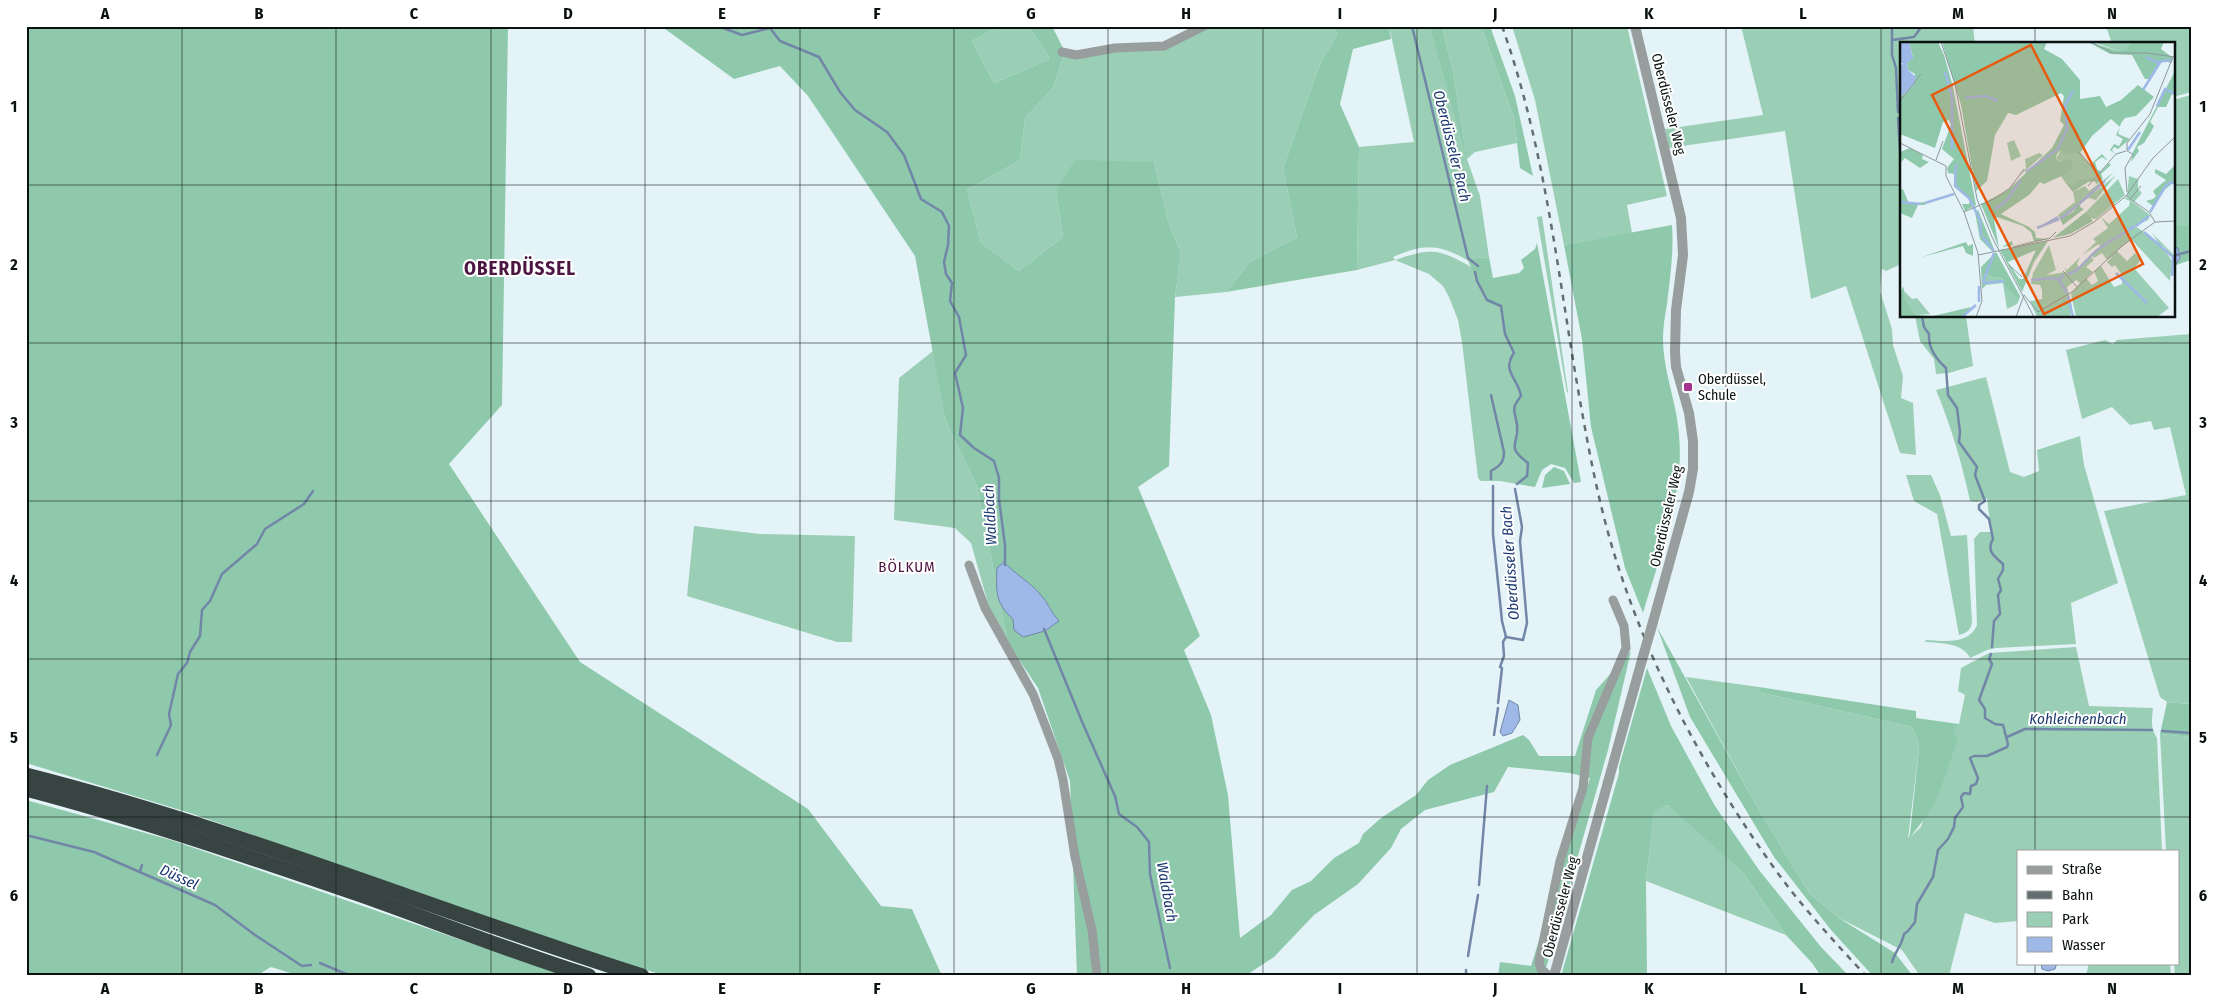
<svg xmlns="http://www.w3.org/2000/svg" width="2217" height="1002" viewBox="0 0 2217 1002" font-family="'Fira Sans Condensed',sans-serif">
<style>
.green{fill:#9acfb5}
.forest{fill:#8fc9ac}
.water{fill:#9eb8e7;stroke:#7286a7}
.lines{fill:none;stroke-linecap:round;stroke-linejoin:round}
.stream{stroke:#7286a7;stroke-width:2.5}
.minor{stroke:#979e9d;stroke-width:9}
.tertiary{stroke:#979e9d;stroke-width:10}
.motorway{stroke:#374442;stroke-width:15}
.rail{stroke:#646d6f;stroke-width:2.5;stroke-dasharray:6 6;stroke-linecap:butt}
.tertiary-bridge{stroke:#979e9d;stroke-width:10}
.grid{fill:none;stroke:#0b1011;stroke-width:1;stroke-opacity:0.55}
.poi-dot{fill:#a3338f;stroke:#fff;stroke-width:2}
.labels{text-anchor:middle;stroke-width:4;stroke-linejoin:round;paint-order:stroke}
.street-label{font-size:14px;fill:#0b1011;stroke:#fff}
.poi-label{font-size:14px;fill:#0b1011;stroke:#fff;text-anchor:start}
.water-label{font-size:15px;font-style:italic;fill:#1b3970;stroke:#fff}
.neighbourhood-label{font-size:15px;letter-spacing:1px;fill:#4c1642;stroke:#fff}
.district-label{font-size:19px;font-weight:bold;letter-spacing:1px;fill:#4c1642;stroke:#fff}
.inset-river{fill:none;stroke:#9eb8e7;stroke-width:2.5}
.inset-road{fill:none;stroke:#8d989b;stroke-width:1}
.view{fill:#e8590c;fill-opacity:0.15;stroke:#e8590c;stroke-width:2.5}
.inset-edge{fill:none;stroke:#0b1011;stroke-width:2.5}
.neatline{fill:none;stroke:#0b1011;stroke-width:2}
.grid-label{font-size:16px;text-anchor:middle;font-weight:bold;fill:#0b1011}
</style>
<rect width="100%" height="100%" fill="#e4f3f7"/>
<g class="green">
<polygon points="999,26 1029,26 1050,59 994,83 972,41"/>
<polygon points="1199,26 1334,26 1337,35 1320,64 1283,168 1297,237 1250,262 1226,292 1175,297 1181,253 1169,225 1154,162 1056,190 1063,237 1019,271 981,243 967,190 1020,160 1025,118 1053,88 1065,52 1156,45"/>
<path d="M 1389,26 L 1429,26 L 1466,153 L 1453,72 L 1442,26 L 1481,26 L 1514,118 L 1517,143 L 1475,152 L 1467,159 L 1480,196 L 1489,257 L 1468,259 L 1469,261 C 1439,244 1425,243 1393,257 L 1395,260 C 1433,247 1439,249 1473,268 L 1477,281 L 1483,292 L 1501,306 L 1505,334 L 1514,353 L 1508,361 L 1519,386 L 1521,396 L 1514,405 L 1514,414 L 1517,426 L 1515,434 L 1528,463 L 1527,476 L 1517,484 L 1500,481 L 1481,481 L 1478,478 L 1462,342 L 1458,320 L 1449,297 L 1443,286 L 1429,274 L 1395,260 L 1357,270 L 1359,147 L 1414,142 Z"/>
<polygon points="1512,26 1627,26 1667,196 1627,205 1632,233 1564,245 1535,100"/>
<polygon points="1741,26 1973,26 1975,44 1901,44 1901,264 1886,271 1882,269 1880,291 1892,329 1893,345 1903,376 1901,398 1913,403 1916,455 1900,453 1846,286 1811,299 1785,131 1669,148 1665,129 1763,115"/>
<polygon points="2106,26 2191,26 2191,92 2173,97 2173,44 2112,44"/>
<polygon points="2191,95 2191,226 2173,226 2173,100"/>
<polygon points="1542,216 1568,392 1567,393 1537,217"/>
<polygon points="1915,316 1966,316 1973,366 1949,373 1936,374 1934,359 1920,341"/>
<polygon points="2191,334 2191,704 2167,702 2160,697 2104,511 2186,495 2170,427 2154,430 2151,421 2130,425 2112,407 2082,419 2066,350 2105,340 2113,344 2117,340"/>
<polygon points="933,351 945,419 977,486 1008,643 999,643 971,543 955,528 894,520 899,378"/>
<path d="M 1986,377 L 2010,472 L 2024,477 L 2039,471 L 2037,450 L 2080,436 L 2084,465 L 2118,583 L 2071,603 L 2076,644 L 1996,648 L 1987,650 L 1970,658 C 1963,643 1940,643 1925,642 L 1926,640 C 1943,641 1969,645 1977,625 L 1974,539 L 1980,532 L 1991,532 L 1987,498 L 1977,502 L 1970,501 C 1962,463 1951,426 1936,390 Z"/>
<path d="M 1906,475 L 1931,475 L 1940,495 L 1951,536 L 1967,535 L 1972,622 C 1971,630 1967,633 1959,635 L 1937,514 L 1914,501 Z"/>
<polygon points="694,526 760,534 855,536 852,642 837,642 687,596"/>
<path d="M 2076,647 L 2089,706 L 2153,708 C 2152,719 2150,728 2157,738 L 2162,851 L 2018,851 L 2018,921 L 1995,923 L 1965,913 L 1949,976 L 1920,976 L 1902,950 L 1839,918 L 1809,893 L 1755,803 L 1686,677 L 1759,687 L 1758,692 L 1912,727 L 1918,740 L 1919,748 L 1908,839 L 1921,827 L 1952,731 L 1959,724 L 1965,695 L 1958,691 L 1961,668 L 1989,653 Z"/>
<polygon points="2160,734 2191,737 2191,976 2175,976 2174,963 2178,963 2178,851 2166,851"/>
<polygon points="1669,805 1744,874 1786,935 1646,881 1654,810"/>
<polygon points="2089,963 2170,963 2171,976 2086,976"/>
</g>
<g class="forest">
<polygon points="26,26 508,26 502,405 449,464 580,662 808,809 881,906 912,909 942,976 667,976 607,959 190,813 26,763"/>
<polygon points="661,26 999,26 972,41 994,83 1050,59 1029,26 1052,26 1065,52 1053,88 1025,118 1020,160 967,190 981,243 1019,271 1063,237 1056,190 1075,160 1154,162 1169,225 1181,253 1175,297 1169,466 1138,487 1200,636 1184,650 1211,715 1228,795 1240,938 1271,915 1292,890 1311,881 1334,858 1359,843 1363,834 1381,818 1416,795 1428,780 1450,765 1523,735 1529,740 1539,756 1575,756 1596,690 1631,651 1608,750 1547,965 1542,976 1498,976 1500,962 1531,966 1590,778 1570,773 1508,767 1494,792 1425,810 1401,829 1391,848 1358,884 1314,915 1274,957 1245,976 1077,976 1070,781 1038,688 1008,643 977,486 945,419 915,256 808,96 780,66 734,79"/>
<polygon points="1334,26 1389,26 1391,39 1353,49 1340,104 1359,147 1357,270 1226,292 1250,262 1297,237 1283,168 1320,64 1337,35"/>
<polygon points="1429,26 1442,26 1453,72 1467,159"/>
<polygon points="1481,26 1490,26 1515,96 1533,176 1520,168 1514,118"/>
<path d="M 1672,225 C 1674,251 1670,278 1667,304 C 1665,315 1663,327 1663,338 C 1663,372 1677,402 1679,435 C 1685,493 1659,558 1643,613 L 1625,568 L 1591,427 L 1582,339 L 1564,245 Z"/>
<polygon points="2173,226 2191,226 2191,260 2173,266"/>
<path d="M 1537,243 L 1581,482 L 1574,483 L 1565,468 L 1551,464 L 1542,470 L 1535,487 L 1517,484 L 1527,476 L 1528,463 L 1517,455 L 1514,446 L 1517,426 L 1514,414 L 1514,405 L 1521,396 C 1518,378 1501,371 1514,353 L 1505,334 L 1501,306 C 1497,303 1490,302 1487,299 C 1478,290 1474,271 1467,259 L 1489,257 L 1493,278 L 1519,273 L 1524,268 L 1521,260 L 1535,249 Z"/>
<polygon points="1554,467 1564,471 1570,484 1542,488 1545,475"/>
<polygon points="1657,627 1755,803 1809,893 1839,918 1895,953 1913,976 1873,976 1831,930 1774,857 1690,717"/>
<polygon points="1647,668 1671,726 1715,806 1759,870 1821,947 1849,976 1821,976 1812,963 1786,935 1744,874 1668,805 1654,811 1646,881 1647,976 1561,976 1619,773 1619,767"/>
<path d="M 1759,687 L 1916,711 L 1916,718 L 1959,724 L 1953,731 L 1958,739 C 1949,762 1943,788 1931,809 C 1924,822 1913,831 1906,844 L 1910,834 L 1919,748 L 1918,740 L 1912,727 L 1758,692 Z"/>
<polygon points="2167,702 2191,704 2191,737 2160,734"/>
<polygon points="26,800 171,840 493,951 573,976 321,976 318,973 297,975 271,967 256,976 26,976"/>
</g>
<g class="water">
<polygon points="2173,247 2178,248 2180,258 2173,269"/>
<path d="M 1004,562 C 1015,574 1030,582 1040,594 C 1048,602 1051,613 1059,621 L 1045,631 L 1023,637 L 1014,630 L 1013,619 C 995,603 996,591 997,568 Z"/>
<polygon points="1509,700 1518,705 1520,720 1512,733 1503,736 1500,732"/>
<polygon points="2041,963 2057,963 2055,969 2048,971 2042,969"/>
</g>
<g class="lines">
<g class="stream">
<polyline points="718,26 742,35 770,28 780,41 819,57 840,92 855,110 887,132 904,155 921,199 942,212 949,226 948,245 944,262 946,274 952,283 950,301 959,317 966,355 955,373 963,408 960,435 974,448 994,461 999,478 999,499 1005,545 1005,565"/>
<polyline points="1412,26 1468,258 1478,266"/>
<polyline points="1892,26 1892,55 1896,68 1898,112"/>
<polyline points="1892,40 1914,37 1922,26"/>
<polyline points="1898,118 1901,166"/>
<polyline points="1901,195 1901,197"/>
<polyline points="2173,256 2191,251"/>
<path d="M 1475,272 L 1477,281 L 1487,300 L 1501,306 L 1505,334 L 1514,353 C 1501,371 1518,378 1521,396 C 1510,410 1515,410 1517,425 C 1519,446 1505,446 1528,463 L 1527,476 L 1517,484"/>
<path d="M 1922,316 L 1924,327 L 1929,334 C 1928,348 1936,359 1946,368 L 1948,395 L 1957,408 L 1960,432 L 1959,442 L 1977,467 L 1975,475 L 1985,501 L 1979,505 L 1979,509 L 1989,519 L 1993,539 C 1986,551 1994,556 2003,564 L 2003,570 L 1998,579 L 2001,590 L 1998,595 L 2000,614 L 1994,621 L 1992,647"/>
<path d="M 1491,395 L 1504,452 C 1504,462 1500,466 1491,471 L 1491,479"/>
<polyline points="1493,486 1493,534 1502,621 1506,637"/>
<polyline points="1044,629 1083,724 1115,796 1119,814 1137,827 1149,842 1150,874 1170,968"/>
<polyline points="1506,637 1523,640 1527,623 1520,541 1522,527 1515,489"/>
<polyline points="1498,703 1502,668 1500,667 1504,656 1503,642 1506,637"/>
<polyline points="2162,731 2191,733"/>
<polyline points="1494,735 1498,708"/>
<polyline points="2007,737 2025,729 2152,730"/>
<polyline points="157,755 171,725 169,714 178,674 187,663 190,652 200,636 202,610 210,601 222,574 257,544 265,529 304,504 313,491"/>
<polyline points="26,835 94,852 215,905 255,935 302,966 311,965"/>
<polyline points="140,871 142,865"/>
<polyline points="1479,885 1487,786"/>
<polyline points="1468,956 1478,895"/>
<path d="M 1892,962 C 1895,952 1902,945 1904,934 L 1908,931 L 1915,922 L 1917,904 L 1933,877 L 1938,850 L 1948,839 L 1954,827 L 1955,818 L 1963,807 L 1961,797 L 1964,793 L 1970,794 L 1971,786 L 1976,784 L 1978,778 L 1970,758 L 1974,756 L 1987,756 L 2007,747 L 2008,744 L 2003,725 L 1995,724 L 1985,718 L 1985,709 L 1979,700 L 1992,664 L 1989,659 L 1991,654"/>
<polyline points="320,963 351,976"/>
<polyline points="1466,976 1466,970"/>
</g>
<g class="minor">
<polyline points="1062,52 1076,55 1115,48 1164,46 1204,26"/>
<polyline points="969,565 985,608 1033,694 1058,759 1063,780 1075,857 1092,930 1097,976"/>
<polyline points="1549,976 1541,969 1539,962 1560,861 1583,788 1588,738 1626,648 1624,626 1613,600"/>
</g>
<g class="tertiary">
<polyline points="1635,26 1681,218 1683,255 1676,310 1675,352 1676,367 1689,413 1693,441 1693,469 1689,492 1653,622"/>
<polyline points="1554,976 1642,660"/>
</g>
<g class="motorway">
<path d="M 26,775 C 236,828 436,911 642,976"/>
<path d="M 26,789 C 140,819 250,857 361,895 C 437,922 512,952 589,976"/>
</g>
<path class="rail" d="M 1502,26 C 1549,159 1559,292 1585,428 C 1594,478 1605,528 1621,575 C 1655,677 1709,777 1772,865 C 1800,905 1833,940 1866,976"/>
<polyline class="tertiary-bridge" points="1642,660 1653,622"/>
</g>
<path class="grid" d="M 182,26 L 182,976M 336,26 L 336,976M 491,26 L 491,976M 645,26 L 645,976M 800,26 L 800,976M 954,26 L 954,976M 1108,26 L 1108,976M 1263,26 L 1263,976M 1417,26 L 1417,976M 1572,26 L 1572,976M 1726,26 L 1726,976M 1881,26 L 1881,976M 2035,26 L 2035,44M 26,185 L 1901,185M 2173,185 L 2191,185M 2035,316 L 2035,851M 26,343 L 2191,343M 26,501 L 2191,501M 26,659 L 2191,659M 26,817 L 2191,817M 2035,963 L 2035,976"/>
<rect class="poi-dot" x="1683" y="382" width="10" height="10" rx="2.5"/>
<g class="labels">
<g class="street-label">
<text transform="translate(1669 104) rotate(76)" y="5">Oberdüsseler Weg</text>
<text transform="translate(1666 516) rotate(-77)" y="5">Oberdüsseler Weg</text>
<text transform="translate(1560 907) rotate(-75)" y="5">Oberdüsseler Weg</text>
</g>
<g class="poi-label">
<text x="1698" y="384">Oberdüssel,<tspan x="1698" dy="16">Schule</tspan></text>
</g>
<g class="water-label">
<text transform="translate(1452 146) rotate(76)" y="5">Oberdüsseler Bach</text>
<text transform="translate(990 515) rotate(-93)" y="5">Waldbach</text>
<text transform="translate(1510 563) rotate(-94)" y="5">Oberdüsseler Bach</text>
<text x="2078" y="724">Kohleichenbach</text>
<text transform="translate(179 877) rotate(24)" y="5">Düssel</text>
<text transform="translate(1167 892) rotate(80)" y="5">Waldbach</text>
</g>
<g class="neighbourhood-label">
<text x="907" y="572">BÖLKUM</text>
</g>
<g class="district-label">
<text x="520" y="275">OBERDÜSSEL</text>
</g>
</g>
<g transform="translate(1900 42)">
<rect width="275" height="275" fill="#e4f3f7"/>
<path d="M 193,0 L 231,0 L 228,9 L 219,9 ZM 114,98 L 121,114 L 111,119 L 107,101 ZM 161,108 L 180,111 L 197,130 L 195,137 L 173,143 L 164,139 L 161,134 L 173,125 L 156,117 ZM 139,111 L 143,113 L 118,135 L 126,126 L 125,117 ZM 214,130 L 194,151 L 216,133 L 196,158 L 189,156 L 179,161 L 172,170 L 160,177 L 158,173 L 175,160 L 173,150 L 185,144 L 189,149 ZM 229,134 L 238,137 L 238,147 L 242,151 L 234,160 L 227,154 ZM 218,137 L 225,153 L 196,177 L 190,176 L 186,170 ZM 223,156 L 228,156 L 250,173 L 248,178 L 235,184 L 258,200 L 252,191 L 275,214 L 274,220 L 272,213 L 261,202 L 272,219 L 270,239 L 231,197 L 217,209 L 227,219 L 235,211 L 241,218 L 234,226 L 269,266 L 257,275 L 176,275 L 171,252 L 180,241 L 176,238 L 167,245 L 172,264 L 170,275 L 137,275 L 130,259 L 142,257 L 142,248 L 140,243 L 131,242 L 133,231 L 149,203 L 156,228 L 146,233 L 166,230 L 165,225 L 167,228 L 180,215 L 177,222 L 179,226 L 190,214 L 194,218 L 186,225 L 193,230 L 186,236 L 192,243 L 198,239 L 194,229 L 201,224 L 214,245 L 222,242 L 222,233 L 215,223 L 212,225 L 207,220 L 214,213 L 207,218 L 202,211 L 194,216 L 192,213 L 200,205 L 199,202 L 182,213 L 196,200 L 193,197 L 208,186 L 201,175 L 209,182 L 229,164 L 230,159 ZM 84,233 L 104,237 L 119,258 L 117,262 L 107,267 L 103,241 L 86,243 ZM 4,249 L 12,257 L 17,256 L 30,272 L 16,273 L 6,258 Z" fill="#9acfb5"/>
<path d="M 9,0 L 38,0 L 44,13 L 53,45 L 76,163 L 65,169 L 62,162 L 69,162 L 70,157 L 56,145 L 54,132 L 48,131 L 47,126 L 54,117 L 42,107 L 51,83 L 49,78 L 43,80 L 35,106 L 0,92 L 0,55 L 13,44 L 15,32 L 8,28 L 7,21 L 13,15 ZM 42,0 L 147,0 L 144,7 L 162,17 L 180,38 L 180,57 L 200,54 L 206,65 L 221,58 L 238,43 L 254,55 L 236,74 L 225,76 L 221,81 L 218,92 L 230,97 L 218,107 L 214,105 L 212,108 L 215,112 L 210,108 L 214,102 L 219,104 L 223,97 L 216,93 L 220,85 L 211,77 L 192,94 L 180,111 L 167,112 L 161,108 L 157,112 L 156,117 L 161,120 L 170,117 L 173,125 L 166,132 L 144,142 L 140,140 L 129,153 L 101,172 L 129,185 L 135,190 L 136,196 L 149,197 L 102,205 L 112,199 L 113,203 L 134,199 L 131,190 L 123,184 L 97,175 L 94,178 L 99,206 L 81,162 L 108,148 L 152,106 L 164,83 L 160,79 L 164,54 L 161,51 L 116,73 L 108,71 L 95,93 L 87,139 L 76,149 L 61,63 ZM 188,0 L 219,9 L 227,8 L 231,0 L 264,0 L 261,7 L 273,16 L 271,21 L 264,19 L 259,22 L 251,37 L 245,37 L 232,13 L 210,12 ZM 275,29 L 275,54 L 272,52 L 266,65 L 258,65 L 250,80 L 254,84 L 252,88 L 244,101 L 237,105 L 239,109 L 231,120 L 233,110 ZM 10,106 L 23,113 L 22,117 L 29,120 L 20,126 L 5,116 L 0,121 L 0,110 ZM 202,112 L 208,119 L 202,115 L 195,120 L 197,127 L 201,130 L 209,121 L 211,123 L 201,132 L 203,137 L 197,142 L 194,139 L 188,140 L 173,150 L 164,139 L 173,143 L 179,138 L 195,137 L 199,132 L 190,123 ZM 275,123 L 275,143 L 273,141 L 262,150 L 251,171 L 253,164 L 246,159 L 253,157 L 256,154 L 253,149 L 266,138 L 255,131 L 255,127 L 266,132 ZM 3,147 L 9,162 L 25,160 L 25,163 L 18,163 L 12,176 L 0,171 L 0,148 ZM 179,161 L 181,166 L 184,167 L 163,183 L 160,177 L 173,170 ZM 78,168 L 94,207 L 92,209 L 80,197 L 75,170 ZM 186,170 L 193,179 L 170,192 L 153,196 ZM 148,199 L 134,220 L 122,250 L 100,208 ZM 136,208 L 123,237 L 119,237 L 108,220 ZM 66,200 L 68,204 L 73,202 L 73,214 L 66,211 L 63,204 L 22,215 ZM 96,210 L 120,254 L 119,258 L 104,243 L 104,237 L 84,233 L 86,243 L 82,247 L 81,225 ZM 3,244 L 6,258 L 16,273 L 33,274 L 71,265 L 62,275 L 0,275 L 0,252 Z" fill="#8fc9ac" fill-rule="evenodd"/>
<path d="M 0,0 L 9,0 L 13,16 L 7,21 L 8,28 L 16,35 L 13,44 L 0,55 L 0,25 L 3,21 L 0,21 Z" fill="#9eb8e7"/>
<path class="inset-river" d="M 246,15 L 256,20 L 272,18M 45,30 L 52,55 L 52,82M 243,48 L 261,19M 65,56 L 86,54 L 98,59M 257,64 L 265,47 L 275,52M 52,107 L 52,83M 228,108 L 240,90M 56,122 L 55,144 L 69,156 L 80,178 L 81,193M 126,130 L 158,107 L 167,87 L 165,63 L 173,49M 0,160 L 21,162M 25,161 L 54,152M 179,162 L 205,139M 95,167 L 106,159 L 121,138M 250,170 L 265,145 L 271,140 L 275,142M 160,177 L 178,163M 144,183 L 158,175M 236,184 L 249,174M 137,186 L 159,177M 244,190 L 273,215 L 272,234M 82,194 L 94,209M 216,196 L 235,184M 216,231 L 247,261M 168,232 L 176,229 L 197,208 L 215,196M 131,238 L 155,236 L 159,238 L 164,233M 159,238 L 167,251M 83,240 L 94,211M 83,241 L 104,239M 79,244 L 79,260M 168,254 L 173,275M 62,275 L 76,263"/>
<path class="inset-road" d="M 41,0 L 55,42 L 77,157 L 92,195 L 134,275M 191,0 L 213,11 L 246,11 L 275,15M 0,59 L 21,32M 0,101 L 46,124 L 46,134 L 64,170 L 78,211 L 82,259 L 76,275M 179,110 L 198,132M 36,118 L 43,99M 188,144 L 216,112 L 226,109M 227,150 L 225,126 L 233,112 L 227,109 L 227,101 L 250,72 L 273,15M 226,154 L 253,116 L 275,95M 226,154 L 249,170 L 255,180M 230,157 L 241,144M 64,170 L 94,157 L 110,146 L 124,127M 255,180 L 275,179M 113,205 L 150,196 L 156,190M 78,213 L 170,194 L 194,180 L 226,154M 109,223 L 122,235M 163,229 L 177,245M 116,275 L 124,253 L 138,270 L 172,250 L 222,204 L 255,180"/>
<path class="view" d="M 131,3 L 243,222 L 144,272 L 32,53 Z"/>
<rect width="275" height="275" class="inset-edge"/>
</g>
<rect width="2217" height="1002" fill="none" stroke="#ffffff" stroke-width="55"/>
<rect x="2017" y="850" width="162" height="115" fill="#ffffff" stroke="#9d9fa0"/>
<rect x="2027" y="866" width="25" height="8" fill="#979e9d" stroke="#9d9fa0"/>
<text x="2062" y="874" font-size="15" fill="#0b1011">Straße</text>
<rect x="2027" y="891" width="25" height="8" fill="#646d6f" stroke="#9d9fa0"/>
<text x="2062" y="900" font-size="15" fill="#0b1011">Bahn</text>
<rect x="2027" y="912" width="25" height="15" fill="#9acfb5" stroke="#9d9fa0"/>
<text x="2062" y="924" font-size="15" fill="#0b1011">Park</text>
<rect x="2027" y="937" width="25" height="15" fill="#9eb8e7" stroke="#9d9fa0"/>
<text x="2062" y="950" font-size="15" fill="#0b1011">Wasser</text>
<rect x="28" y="28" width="2162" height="946" class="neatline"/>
<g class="grid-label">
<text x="105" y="19">A</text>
<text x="259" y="19">B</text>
<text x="414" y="19">C</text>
<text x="568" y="19">D</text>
<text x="722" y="19">E</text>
<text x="877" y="19">F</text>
<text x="1031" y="19">G</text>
<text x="1186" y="19">H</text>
<text x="1340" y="19">I</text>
<text x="1495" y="19">J</text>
<text x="1649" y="19">K</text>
<text x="1803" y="19">L</text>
<text x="1958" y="19">M</text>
<text x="2112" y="19">N</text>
<text x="14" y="112">1</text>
<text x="2203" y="112">1</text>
<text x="14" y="270">2</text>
<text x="2203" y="270">2</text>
<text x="14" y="428">3</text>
<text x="2203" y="428">3</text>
<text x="14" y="586">4</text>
<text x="2203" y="586">4</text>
<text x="14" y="743">5</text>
<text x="2203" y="743">5</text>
<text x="14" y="901">6</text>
<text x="2203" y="901">6</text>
<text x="105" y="994">A</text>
<text x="259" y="994">B</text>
<text x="414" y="994">C</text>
<text x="568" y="994">D</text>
<text x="722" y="994">E</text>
<text x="877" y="994">F</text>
<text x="1031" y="994">G</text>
<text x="1186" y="994">H</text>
<text x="1340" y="994">I</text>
<text x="1495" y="994">J</text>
<text x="1649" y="994">K</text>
<text x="1803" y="994">L</text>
<text x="1958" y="994">M</text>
<text x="2112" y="994">N</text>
</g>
</svg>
